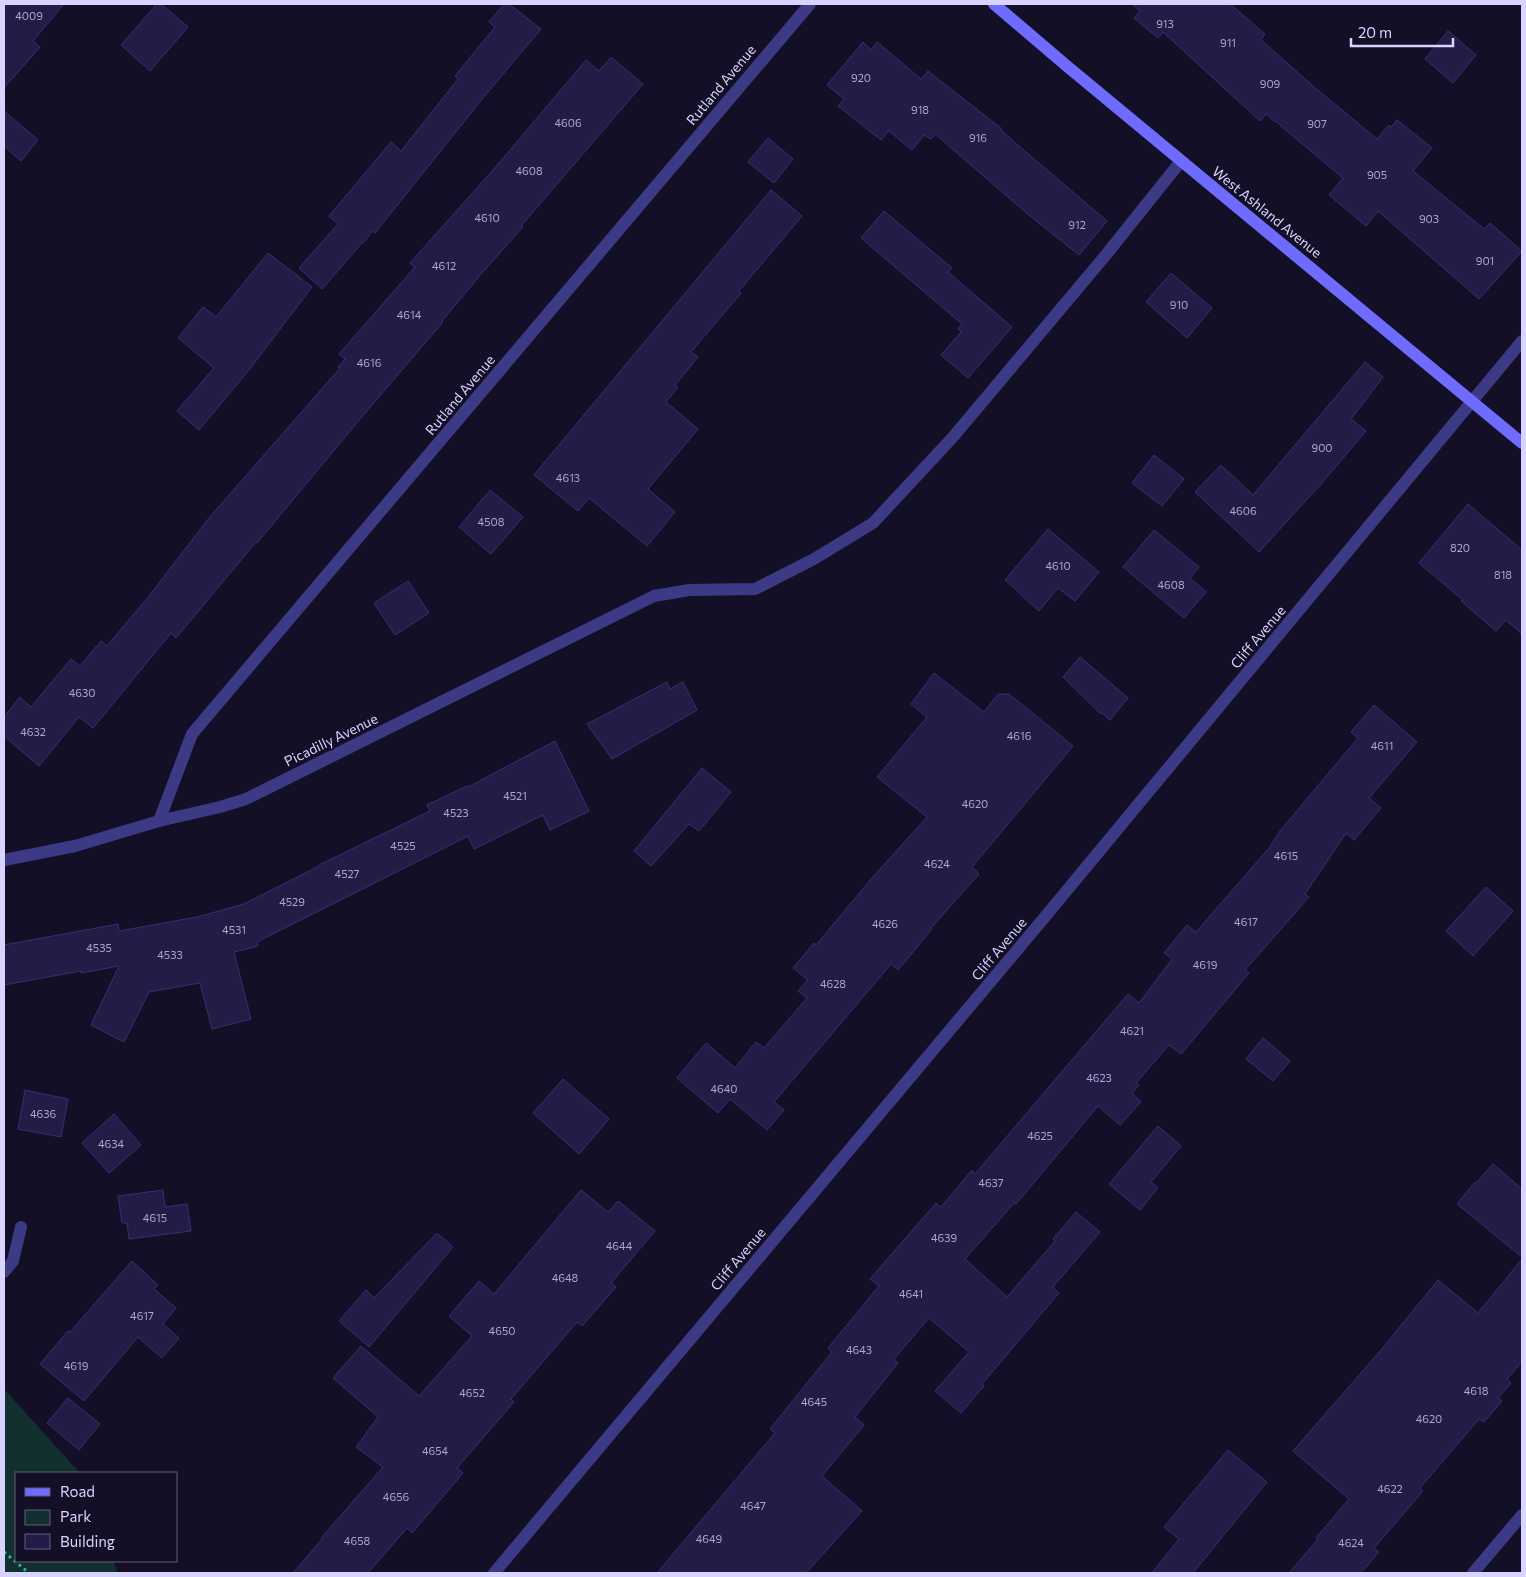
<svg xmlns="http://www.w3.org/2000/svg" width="1526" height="1577" viewBox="0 0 1526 1577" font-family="Commissioner,sans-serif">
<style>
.green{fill:#12302f}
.building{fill:#241b47;stroke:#3b2d73}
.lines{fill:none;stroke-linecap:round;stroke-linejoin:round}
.path{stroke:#2fb8b0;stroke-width:3;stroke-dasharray:2.5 4;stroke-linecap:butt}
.lane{stroke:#3d3a85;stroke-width:12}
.street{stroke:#3d3a85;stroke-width:12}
.secondary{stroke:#6f6bff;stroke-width:12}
.labels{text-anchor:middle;stroke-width:4;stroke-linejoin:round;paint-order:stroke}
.number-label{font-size:11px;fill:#aca6d1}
.street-label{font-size:14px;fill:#d9d4ff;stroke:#130f26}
</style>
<rect width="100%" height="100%" fill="#130f26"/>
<polygon class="green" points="4,1389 80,1473 16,1473 16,1561 113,1561 118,1573 4,1573"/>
<g class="building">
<polygon points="4,4 64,4 33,41 40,47 4,88"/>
<polygon points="157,4 161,4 188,27 150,71 121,45"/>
<polygon points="504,4 509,4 541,29 483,98 375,233 373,231 363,243 362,243 322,289 299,268 338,224 329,216 391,142 401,151 458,79 455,76 495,27 489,22"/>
<polygon points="1132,4 1230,4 1265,34 1261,40 1313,86 1377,139 1389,125 1391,127 1397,120 1432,148 1413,171 1484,229 1490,223 1522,251 1479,299 1378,211 1366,226 1329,195 1343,178 1275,121 1275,122 1266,114 1260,121 1163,32 1158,38 1134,18 1140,11"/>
<polygon points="1448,31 1476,55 1453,83 1425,59"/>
<polygon points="863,42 871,50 877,42 921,79 928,71 1002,129 1001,130 1013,141 1107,221 1079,255 1030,216 935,134 931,139 924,135 912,150 889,131 881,140 838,106 844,99 827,85"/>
<polygon points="611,57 643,84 521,226 523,227 482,273 442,321 443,322 360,419 282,513 257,543 256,542 176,638 171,633 93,728 79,717 39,766 4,736 4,717 20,697 31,707 71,659 80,666 101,641 107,646 149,596 209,518 340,368 338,367 345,359 339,354 415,267 410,263 500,162 586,60 599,71"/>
<polygon points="4,111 38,140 21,161 4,146"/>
<polygon points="768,138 793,159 774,183 748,162"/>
<polygon points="771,190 802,216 739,291 741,293 691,352 698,357 675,385 678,387 666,402 698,429 648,489 675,512 647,546 589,498 578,511 534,475"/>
<polygon points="884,211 952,268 948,272 1012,327 968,378 941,355 961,332 958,329 962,324 861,238"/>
<polygon points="268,253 312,287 249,370 199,430 177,411 214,368 178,338 203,307 216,317"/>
<polygon points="1171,273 1212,308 1187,338 1146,302"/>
<polygon points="1365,362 1383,377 1351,419 1366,431 1321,484 1259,552 1195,492 1221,465 1253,495"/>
<polygon points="1154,455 1184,479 1162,506 1132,483"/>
<polygon points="490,490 523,517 491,554 459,527"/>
<polygon points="1468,504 1522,550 1522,634 1506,620 1496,631 1461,601 1463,600 1419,563"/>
<polygon points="1048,529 1099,572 1075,601 1058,588 1039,611 1005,580"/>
<polygon points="1154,530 1199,567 1190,578 1206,592 1184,618 1123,567"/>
<polygon points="408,581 429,613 395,635 374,603"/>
<polygon points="1080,657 1128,698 1110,720 1102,713 1101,714 1063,677"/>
<polygon points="934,673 984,712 998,694 1009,694 1073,746 972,867 979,874 931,928 932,929 898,970 891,964 774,1102 784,1110 767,1130 730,1099 718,1113 677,1078 706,1043 735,1068 756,1042 764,1048 807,998 798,991 808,980 793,968 814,943 816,945 872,878 927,817 877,777 927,717 911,704"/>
<polygon points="667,682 670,689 683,682 697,710 612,759 587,724"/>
<polygon points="1374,705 1417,742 1369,798 1381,808 1354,840 1346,833 1305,894 1309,897 1245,970 1249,973 1181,1054 1169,1045 1136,1083 1139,1085 1132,1093 1141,1102 1120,1125 1098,1106 1016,1204 1014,1203 965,1259 1007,1297 1055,1241 1053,1239 1076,1212 1100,1232 1053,1287 1059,1293 982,1384 984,1386 961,1413 935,1391 969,1352 929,1318 894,1359 898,1363 855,1417 864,1425 822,1476 862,1511 806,1573 657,1573 775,1433 770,1429 832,1352 828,1348 879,1286 870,1279 936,1203 941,1207 972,1170 975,1174 1128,994 1139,1003 1172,959 1164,953 1187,925 1196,932 1270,847 1280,831 1358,738 1351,732"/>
<polygon points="555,741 589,811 550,830 543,815 474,849 468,836 257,942 258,946 234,952 251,1019 212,1029 200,983 149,992 124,1042 91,1025 119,966 81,973 81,971 4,985 4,945 118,924 119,931 197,917 244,904 319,866 319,865 430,811 427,805 467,786 468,787"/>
<polygon points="702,768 731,792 699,831 689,824 651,866 634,851"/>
<polygon points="1486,887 1513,911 1473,956 1446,931"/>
<polygon points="1263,1038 1290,1061 1273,1081 1246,1059"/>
<polygon points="563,1079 609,1119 579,1154 533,1113"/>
<polygon points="25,1090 68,1099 61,1137 18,1129"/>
<polygon points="114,1114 141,1145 109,1173 82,1143"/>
<polygon points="1158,1126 1181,1146 1151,1182 1158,1188 1140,1210 1109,1184"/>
<polygon points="1493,1164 1522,1189 1522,1257 1457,1204 1475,1182 1476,1183"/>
<polygon points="163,1190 165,1207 187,1204 191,1231 129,1239 127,1223 122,1223 118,1196"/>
<polygon points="581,1190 608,1212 618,1201 655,1231 611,1283 616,1287 582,1326 577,1322 511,1399 514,1402 457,1468 463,1473 412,1533 407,1528 368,1573 293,1573 323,1538 322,1537 383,1467 356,1447 378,1417 333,1378 361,1346 419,1396 472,1336 449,1316 479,1281 494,1294"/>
<polygon points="437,1233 453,1247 369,1347 339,1321 366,1290 374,1298"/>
<polygon points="1522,1259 1522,1362 1507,1379 1511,1383 1498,1398 1502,1401 1484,1422 1479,1419 1420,1488 1423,1491 1374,1548 1379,1552 1361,1573 1289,1573 1318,1539 1316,1538 1349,1499 1293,1451 1381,1350 1438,1280 1478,1313"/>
<polygon points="132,1261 158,1285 154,1289 176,1308 163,1324 179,1338 162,1358 138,1337 84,1401 40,1364 68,1331 70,1332"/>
<polygon points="68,1398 100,1424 79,1450 47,1423"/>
<polygon points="1228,1450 1267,1482 1193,1573 1152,1573 1179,1539 1164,1527"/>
</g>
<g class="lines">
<polyline class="path" points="4,1552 29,1573"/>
<polyline class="lane" points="654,596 689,590 755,589 814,559 873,523 953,437 1105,256 1181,161"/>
<g class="street">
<polyline points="159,821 192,734 810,4"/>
<polyline points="4,860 75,846 159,821 220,807 246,799 654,596"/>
<polyline points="4,1272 13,1261 21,1227"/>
<polyline points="494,1573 1044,918 1522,341"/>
<polyline points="1473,1573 1522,1515"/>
</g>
<polyline class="secondary" points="994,4 1068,67 1522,443"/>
</g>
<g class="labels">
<g class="number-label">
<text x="29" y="20">4009</text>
<text x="1165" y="28">913</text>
<text x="1228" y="47">911</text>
<text x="861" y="82">920</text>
<text x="1270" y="88">909</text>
<text x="920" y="114">918</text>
<text x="568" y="127">4606</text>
<text x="1317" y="128">907</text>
<text x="978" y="142">916</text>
<text x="529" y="175">4608</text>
<text x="1377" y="179">905</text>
<text x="487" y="222">4610</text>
<text x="1429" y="223">903</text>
<text x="1077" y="229">912</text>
<text x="1485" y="265">901</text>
<text x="444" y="270">4612</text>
<text x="1179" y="309">910</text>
<text x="409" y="319">4614</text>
<text x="369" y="367">4616</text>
<text x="1322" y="452">900</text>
<text x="568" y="482">4613</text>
<text x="1243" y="515">4606</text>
<text x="491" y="526">4508</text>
<text x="1460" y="552">820</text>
<text x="1058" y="570">4610</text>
<text x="1503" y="579">818</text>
<text x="1171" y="589">4608</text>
<text x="82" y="697">4630</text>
<text x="33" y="736">4632</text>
<text x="1019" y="740">4616</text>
<text x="1382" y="750">4611</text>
<text x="515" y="800">4521</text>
<text x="975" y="808">4620</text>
<text x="456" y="817">4523</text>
<text x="403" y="850">4525</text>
<text x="1286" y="860">4615</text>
<text x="937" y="868">4624</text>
<text x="347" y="878">4527</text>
<text x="292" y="906">4529</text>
<text x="1246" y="926">4617</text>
<text x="885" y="928">4626</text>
<text x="234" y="934">4531</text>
<text x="99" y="952">4535</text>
<text x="170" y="959">4533</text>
<text x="1205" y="969">4619</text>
<text x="833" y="988">4628</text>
<text x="1132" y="1035">4621</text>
<text x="1099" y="1082">4623</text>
<text x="724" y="1093">4640</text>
<text x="43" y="1118">4636</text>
<text x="1040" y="1140">4625</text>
<text x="111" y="1148">4634</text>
<text x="991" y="1187">4637</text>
<text x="155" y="1222">4615</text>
<text x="944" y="1242">4639</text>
<text x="619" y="1250">4644</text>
<text x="565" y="1282">4648</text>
<text x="911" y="1298">4641</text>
<text x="142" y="1320">4617</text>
<text x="502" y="1335">4650</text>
<text x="859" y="1354">4643</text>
<text x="76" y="1370">4619</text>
<text x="1476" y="1395">4618</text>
<text x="472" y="1397">4652</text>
<text x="814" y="1406">4645</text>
<text x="1429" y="1423">4620</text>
<text x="435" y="1455">4654</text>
<text x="1390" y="1493">4622</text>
<text x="396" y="1501">4656</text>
<text x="753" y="1510">4647</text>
<text x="709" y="1543">4649</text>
<text x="357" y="1545">4658</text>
<text x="1351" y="1547">4624</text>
</g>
<g class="street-label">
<text transform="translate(721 85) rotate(-50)" y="5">Rutland Avenue</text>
<text transform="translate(1267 212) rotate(39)" y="5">West Ashland Avenue</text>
<text transform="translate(460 395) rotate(-50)" y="5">Rutland Avenue</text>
<text transform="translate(1258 637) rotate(-50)" y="5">Cliff Avenue</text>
<text transform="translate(331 740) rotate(-26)" y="5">Picadilly Avenue</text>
<text transform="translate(999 949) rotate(-50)" y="5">Cliff Avenue</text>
<text transform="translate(738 1259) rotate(-50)" y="5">Cliff Avenue</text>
</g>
</g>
<rect width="1526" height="1577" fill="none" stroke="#d9d4ff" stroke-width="10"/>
<rect x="15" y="1472" width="162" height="90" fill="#130f26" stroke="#625e7d"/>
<rect x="25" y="1488" width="25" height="8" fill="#6f6bff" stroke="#625e7d"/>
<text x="60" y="1497" font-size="15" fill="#d9d4ff">Road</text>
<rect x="25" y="1510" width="25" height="15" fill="#12302f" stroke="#625e7d"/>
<text x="60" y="1522" font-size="15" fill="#d9d4ff">Park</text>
<rect x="25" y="1534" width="25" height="15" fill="#241b47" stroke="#625e7d"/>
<text x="60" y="1547" font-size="15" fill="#d9d4ff">Building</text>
<path d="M1351 38v8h102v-8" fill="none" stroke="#d9d4ff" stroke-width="2.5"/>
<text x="1358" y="38" font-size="15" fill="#d9d4ff" stroke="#130f26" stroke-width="4" paint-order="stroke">20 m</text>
</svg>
